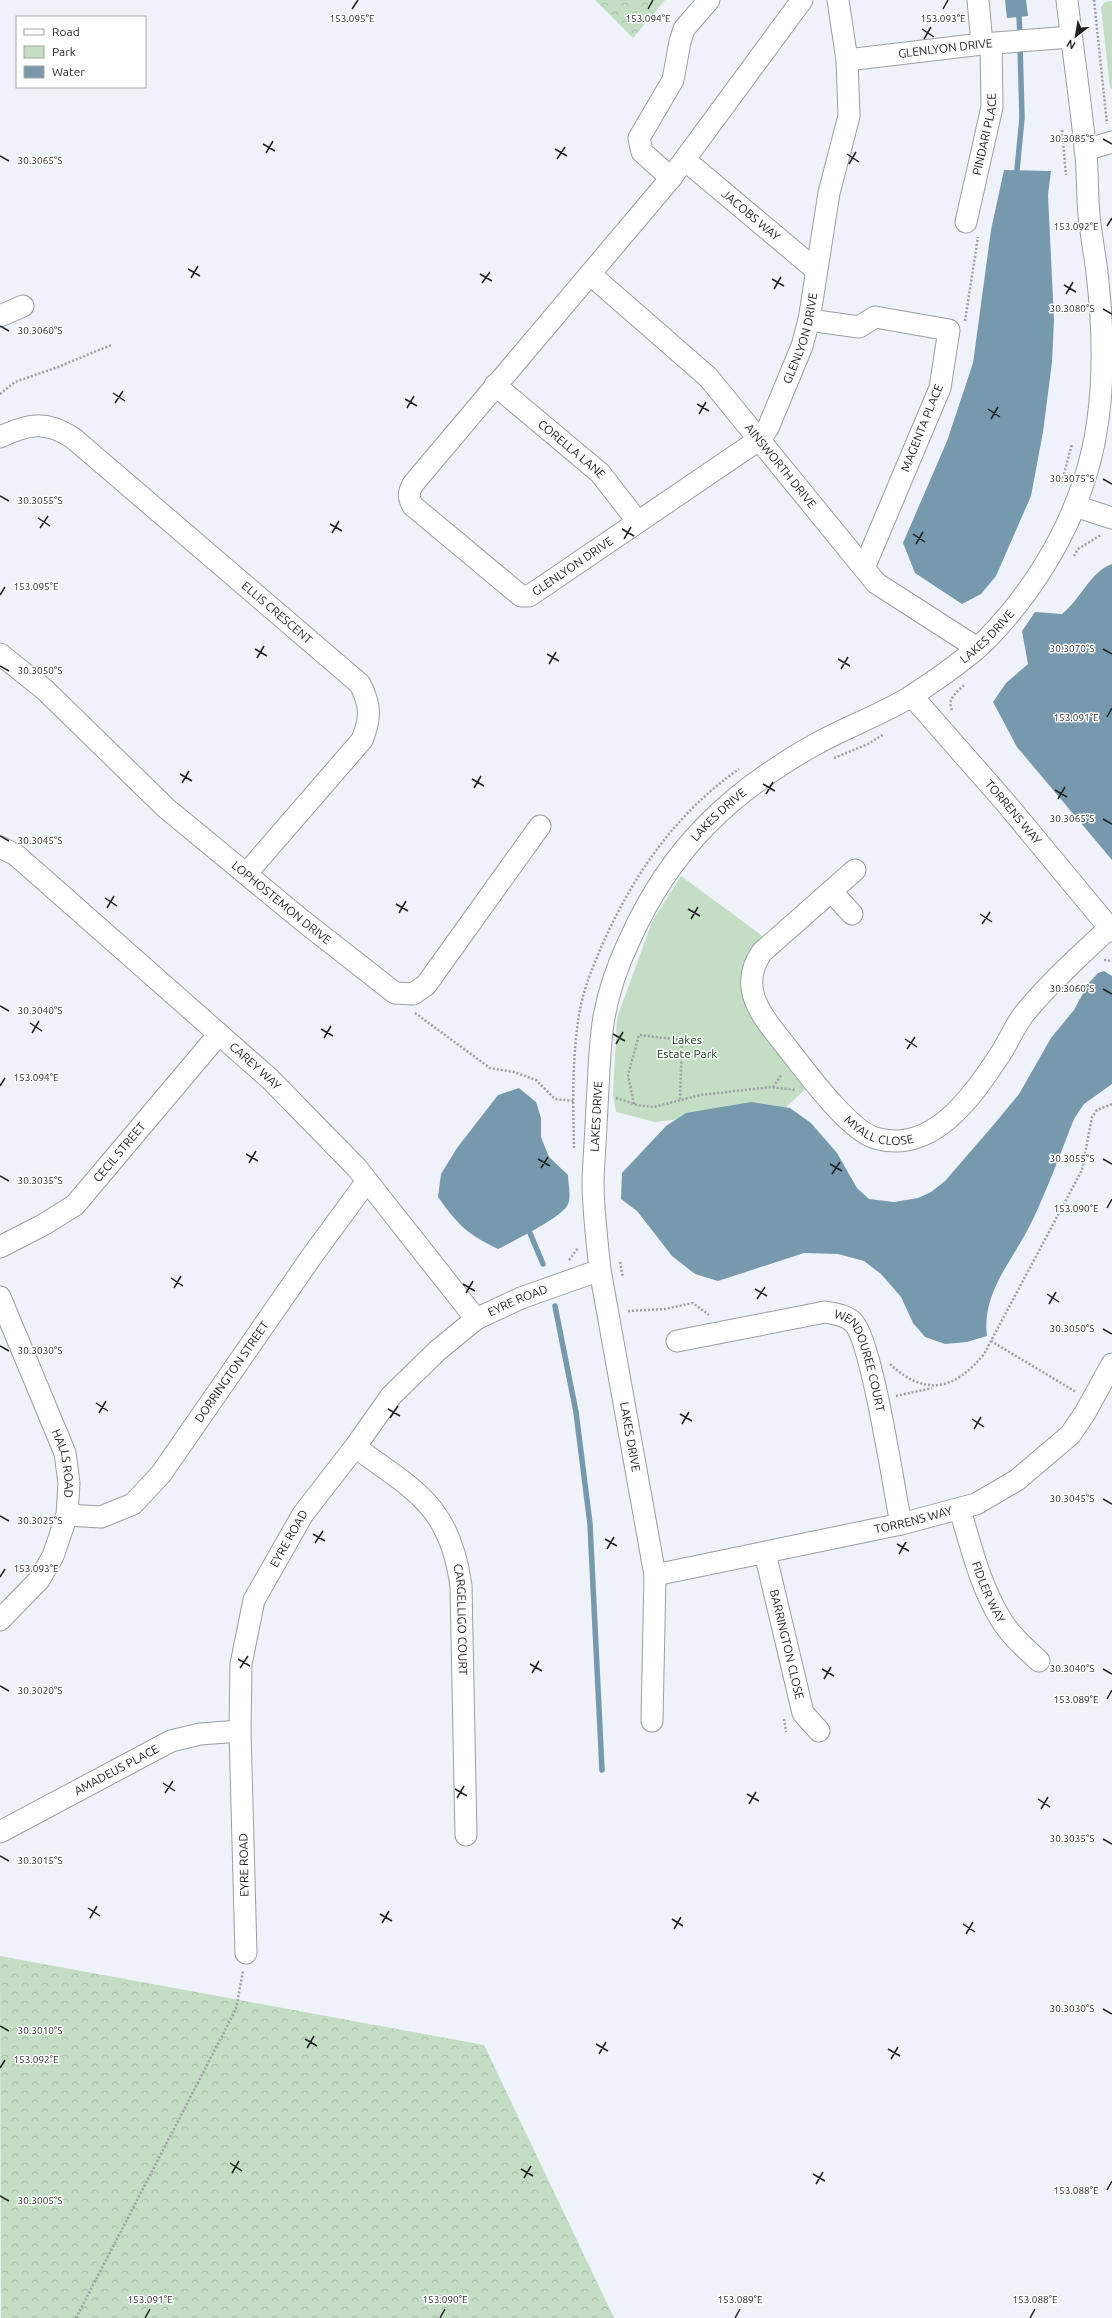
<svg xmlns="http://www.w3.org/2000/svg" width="1112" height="2318" viewBox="0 0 1112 2318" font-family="Ubuntu,sans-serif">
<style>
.green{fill:#c3dec4}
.forest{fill:url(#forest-crowns)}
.water{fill:#7799ad}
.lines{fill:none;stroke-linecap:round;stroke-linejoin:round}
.stream{stroke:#7799ad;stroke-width:5.5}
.minor-casing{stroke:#9a9ea3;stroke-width:23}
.path{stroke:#9da0a4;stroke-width:2.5;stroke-dasharray:2 2;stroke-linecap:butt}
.minor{stroke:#fff;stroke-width:21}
.ticks{fill:none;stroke:#1f2123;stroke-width:1.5}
.labels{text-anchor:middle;stroke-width:3;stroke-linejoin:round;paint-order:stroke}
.street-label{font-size:12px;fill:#1f2123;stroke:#fff}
.park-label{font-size:12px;fill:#16411d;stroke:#fff}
.ticks-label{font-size:10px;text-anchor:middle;fill:#1f2123;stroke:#fff;stroke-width:3;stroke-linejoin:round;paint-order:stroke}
</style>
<defs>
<pattern id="forest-crowns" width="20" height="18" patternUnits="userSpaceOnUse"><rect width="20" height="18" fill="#c3dec4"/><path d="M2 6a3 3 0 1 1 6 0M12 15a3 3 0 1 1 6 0" fill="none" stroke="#a7bea8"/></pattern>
</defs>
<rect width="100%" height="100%" fill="#eff3f9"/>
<g class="green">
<polygon points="1112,1 1112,89 1110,88 1101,7 1105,2"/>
<polygon points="681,876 764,937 752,951 740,980 754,1022 810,1085 786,1107 655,1122 616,1112 613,1095 617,1018 652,922"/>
</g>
<g class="forest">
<polygon points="595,0 665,0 633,38"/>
<polygon points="0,1956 484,2045 614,2318 1,2318"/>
</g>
<g class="water">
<polygon points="1005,0 1026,0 1028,16 1007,18"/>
<polygon points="1004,170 1051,171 1048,195 1054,320 1052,362 1043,432 1031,496 996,576 981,594 962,604 915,573 903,543 947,441 973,363 991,230"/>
<path d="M 1112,564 L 1112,860 L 1017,747 L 993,702 L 1006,683 L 1028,664 L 1022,631 L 1035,612 L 1062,614 C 1081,599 1090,572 1112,564 Z"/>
<path d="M 1104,971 L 1112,976 L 1112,1084 L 1084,1104 L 1074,1119 C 1061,1152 1049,1185 1034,1217 C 1017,1256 981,1290 987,1336 L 967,1342 L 945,1344 L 925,1337 L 913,1323 L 901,1297 L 881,1274 L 864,1261 L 838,1254 L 804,1253 L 718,1281 L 695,1274 L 672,1256 L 637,1211 L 621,1199 L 622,1173 L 666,1126 L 686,1113 L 751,1102 L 790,1108 L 811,1123 L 837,1153 L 857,1188 L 869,1199 L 894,1202 L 918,1198 L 931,1192 L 945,1181 L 996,1122 L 1019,1094 L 1051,1038 L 1074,1010 L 1088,984 L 1098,973 Z"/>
<path d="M 519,1088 L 536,1102 L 541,1118 L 541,1137 L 549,1157 L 568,1175 C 568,1184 572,1198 567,1206 C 560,1218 512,1242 498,1249 C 467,1234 458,1225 438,1197 L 441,1174 L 457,1148 L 498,1095 Z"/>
</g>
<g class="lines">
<g class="stream">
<polyline points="1019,16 1020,36"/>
<polyline points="1017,170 1022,118 1020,45"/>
<polyline points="530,1233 543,1264"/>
<polyline points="555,1306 576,1412 590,1524 602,1770"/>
</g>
<g class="minor-casing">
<g id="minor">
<path id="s1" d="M 802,0 L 671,178 L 413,484 C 408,493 408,497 413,506 L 521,596 L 529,596 L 538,590 L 760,439 L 768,428 L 802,346 L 809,320 L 829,193 L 849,116 L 847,60 L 838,0"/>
<polyline points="978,0 982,44"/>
<path id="s2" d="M 847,60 L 982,44 L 1071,37"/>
<polyline points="1085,150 1112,142"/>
<path id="s3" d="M 685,160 L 816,270"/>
<polyline points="671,178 642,152 639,138 673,80 680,42 684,29 709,0"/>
<path id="s4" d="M 966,222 L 992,107 L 991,44"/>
<path id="s5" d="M 591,275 L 708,377 L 876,583 L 977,648"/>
<polyline points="0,316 23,306"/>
<polyline points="809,320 859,327 875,317 949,330 940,388 864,568"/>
<path id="s6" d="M 495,385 L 600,473 L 638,522"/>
<path id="s7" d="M 0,437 C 28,424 45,420 73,438 L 360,684 C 371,706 371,718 362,740 L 246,874"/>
<polyline points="1075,506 1112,518"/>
<path id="s8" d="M 0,654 L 45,690 L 166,808 L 303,921 L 395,993 L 413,994 L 426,985 L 540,826"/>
<path id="s9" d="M 912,696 L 1005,802 L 1112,931"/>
<path id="s10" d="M 0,847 L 16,855 L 270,1079 L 357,1168 L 476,1319"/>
<path id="s11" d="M 855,870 L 762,952 C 737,988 762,1016 785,1045 C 804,1069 847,1129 875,1138 C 932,1155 972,1097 999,1056 C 1008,1043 1014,1027 1024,1014 C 1049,983 1080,956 1109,928"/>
<polyline points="831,891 852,914"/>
<path id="s12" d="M 0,1247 L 43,1225 L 75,1205 L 219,1034"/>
<path id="s13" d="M 0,1297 L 65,1453 L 69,1483 L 67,1515 L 53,1556 L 39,1580 L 0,1620"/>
<path id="s14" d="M 677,1341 L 825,1312 C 835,1314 846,1315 853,1322 C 872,1340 894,1490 901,1524"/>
<path id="s15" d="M 355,1447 C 416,1491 450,1506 461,1586 L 466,1835"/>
<path id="s16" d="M 960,1510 C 971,1546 980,1585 1000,1618 C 1010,1635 1025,1648 1039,1661"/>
<path id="s17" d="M 67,1515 L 101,1517 L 133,1504 L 161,1474 L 312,1256 L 367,1181"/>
<path id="s18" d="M 765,1553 L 803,1713 L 819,1731"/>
<path id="s19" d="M 655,1575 L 901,1524 L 976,1504 L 1017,1480 L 1070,1435 L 1085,1413 L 1112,1364"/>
<path id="s20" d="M 652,1721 L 655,1575 L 600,1270 C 597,1240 593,1210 593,1181 C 594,1156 596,1131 597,1106 C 599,1077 599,1046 604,1017 C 609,990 618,964 630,939 C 671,848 730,792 816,744 C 847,727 880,715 910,697 C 933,682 968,658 987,639 C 1030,595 1065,539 1084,481 C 1105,418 1105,347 1098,282 C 1096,259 1091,237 1089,215 C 1087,195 1088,175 1086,156 C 1081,104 1073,52 1067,0"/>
<path id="s21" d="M 0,1832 L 171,1741 L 200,1734 L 240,1731"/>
<path id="s22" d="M 246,1953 L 240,1731 L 241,1664 L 254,1600 L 303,1514 L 355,1447 L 391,1396 L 437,1351 L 476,1319 L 521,1298 L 600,1270"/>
</g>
</g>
<g class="path">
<polyline points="1094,0 1107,124"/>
<polyline points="1062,130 1066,175"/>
<polyline points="965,321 978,237"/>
<polyline points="0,394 15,382 58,367 111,345"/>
<polyline points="1063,478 1072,444"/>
<polyline points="1074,556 1078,549 1101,535"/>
<path d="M 952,710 C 947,699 956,693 964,685"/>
<polyline points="834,758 868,744 884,734"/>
<polyline points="1104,960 1112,961"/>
<polyline points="415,1013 490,1068 514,1072 536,1080 555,1099 574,1101"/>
<polyline points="773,1087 782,1074"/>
<polyline points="616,1098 637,1105 654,1107 700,1095 771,1087 796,1090"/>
<polyline points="634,1104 628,1075 639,1035 682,1040 680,1099"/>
<path d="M 574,1148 C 573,1104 572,1058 579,1015 C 583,990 593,966 603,943 C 634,874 676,813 739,769"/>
<polyline points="569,1260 578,1248"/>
<polyline points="620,1262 623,1278"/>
<polyline points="628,1311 665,1309 693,1303 709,1315"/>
<polyline points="991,1341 1076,1392"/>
<path d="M 890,1364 C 925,1397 955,1390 984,1354 L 1082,1170 L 1092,1117 L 1097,1110 L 1112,1104"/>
<polyline points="896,1396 932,1388"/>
<polyline points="784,1719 786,1732"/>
<polyline points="76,2318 236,2009 243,1971"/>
</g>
<use href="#minor" class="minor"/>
</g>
<path class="ticks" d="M 352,9 L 358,0M 648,9 L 653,0M 943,9 L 948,0M 922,29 L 934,37M 924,39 L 931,27M 1103,139 L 1112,144M 263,144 L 275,151M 555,149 L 567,156M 266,153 L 273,141M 847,154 L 859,162M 0,156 L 9,161M 557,159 L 565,147M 849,164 L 856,152M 1107,226 L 1112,218M 188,269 L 200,276M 480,274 L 492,281M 191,278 L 198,266M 772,279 L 784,286M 482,283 L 490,272M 1064,285 L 1076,292M 774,289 L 781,277M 1066,294 L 1073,282M 1103,309 L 1112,314M 0,326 L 9,331M 113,393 L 125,401M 405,399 L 417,406M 115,403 L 123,391M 697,404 L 709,411M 407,408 L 414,396M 988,409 L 1000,417M 699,414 L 706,402M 991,419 L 998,407M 1103,479 L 1112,484M 0,496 L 9,501M 38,518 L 50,526M 330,524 L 342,531M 40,528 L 48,516M 622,529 L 634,536M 332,533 L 339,521M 913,534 L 925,542M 624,539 L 631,527M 916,544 L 923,532M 0,595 L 5,587M 255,649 L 267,656M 1103,649 L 1112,654M 547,654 L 559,661M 257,658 L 264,646M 838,659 L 850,666M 549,664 L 556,652M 0,666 L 9,671M 841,669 L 848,657M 1107,717 L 1112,708M 180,774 L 192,781M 472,779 L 484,786M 182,783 L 189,771M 763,784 L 775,791M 474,788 L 481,776M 1055,790 L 1067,797M 766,794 L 773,782M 1058,799 L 1065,787M 1103,819 L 1112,824M 0,836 L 9,841M 105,898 L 117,906M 396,904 L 408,911M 107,908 L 114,896M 688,909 L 700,916M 399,913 L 406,901M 980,914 L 992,922M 691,919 L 698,907M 982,924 L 990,912M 1103,989 L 1112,994M 0,1006 L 9,1011M 30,1023 L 42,1031M 321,1029 L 333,1036M 32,1033 L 39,1021M 613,1034 L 625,1041M 324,1038 L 331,1026M 905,1039 L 917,1047M 616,1044 L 623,1032M 907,1049 L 915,1037M 0,1086 L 5,1078M 246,1154 L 258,1161M 538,1159 L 550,1166M 1103,1159 L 1112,1164M 249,1163 L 256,1151M 830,1164 L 842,1171M 541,1168 L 548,1157M 832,1174 L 840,1162M 0,1176 L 9,1181M 1107,1208 L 1112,1199M 171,1278 L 183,1286M 463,1284 L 475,1291M 174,1288 L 181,1276M 755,1289 L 767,1296M 466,1293 L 473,1281M 1047,1294 L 1059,1302M 757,1299 L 765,1287M 1049,1304 L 1056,1292M 1103,1329 L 1112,1334M 0,1346 L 9,1351M 96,1403 L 108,1411M 388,1409 L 400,1416M 99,1413 L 106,1401M 680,1414 L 692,1421M 390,1418 L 398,1406M 972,1419 L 984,1427M 682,1424 L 689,1412M 974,1429 L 981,1417M 1103,1499 L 1112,1504M 0,1516 L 9,1521M 313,1534 L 325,1541M 605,1539 L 617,1546M 315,1543 L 323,1531M 897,1544 L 909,1551M 607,1549 L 614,1537M 899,1554 L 906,1542M 0,1577 L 5,1569M 238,1659 L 250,1666M 530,1664 L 542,1671M 240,1668 L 248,1656M 822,1669 L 834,1676M 1103,1669 L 1112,1674M 532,1673 L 539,1661M 824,1679 L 831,1667M 0,1686 L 9,1691M 1107,1699 L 1112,1690M 163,1783 L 175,1791M 455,1789 L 467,1796M 165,1793 L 173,1781M 747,1794 L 759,1801M 457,1798 L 464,1786M 1038,1799 L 1050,1807M 749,1804 L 756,1792M 1041,1809 L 1048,1797M 1103,1839 L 1112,1844M 0,1856 L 9,1861M 88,1908 L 100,1916M 380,1914 L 392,1921M 90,1918 L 97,1906M 672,1919 L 683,1926M 382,1923 L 389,1911M 963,1924 L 975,1932M 674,1929 L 681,1917M 966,1934 L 973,1922M 1103,2009 L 1112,2014M 0,2026 L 9,2031M 305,2039 L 317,2046M 596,2044 L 608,2051M 307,2048 L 314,2036M 888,2049 L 900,2056M 599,2054 L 606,2042M 891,2059 L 898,2047M 0,2068 L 5,2060M 230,2163 L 242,2171M 521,2169 L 533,2176M 232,2173 L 239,2161M 813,2174 L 825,2181M 524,2178 L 531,2166M 816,2184 L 823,2172M 1107,2190 L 1112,2181M 0,2196 L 9,2201M 145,2318 L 150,2309M 440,2318 L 445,2309M 735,2318 L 740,2309M 1030,2318 L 1035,2309"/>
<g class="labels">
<g class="street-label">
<text dy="4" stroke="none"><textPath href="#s2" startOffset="99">GLENLYON DRIVE</textPath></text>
<text dy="4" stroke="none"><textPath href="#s4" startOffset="90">PINDARI PLACE</textPath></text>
<text dy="4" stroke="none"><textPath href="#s3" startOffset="86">JACOBS WAY</textPath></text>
<text dy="4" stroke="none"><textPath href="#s1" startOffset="1182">GLENLYON DRIVE</textPath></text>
<text transform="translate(922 428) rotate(-68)" y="4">MAGENTA PLACE</text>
<text dy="4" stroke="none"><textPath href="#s6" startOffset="100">CORELLA LANE</textPath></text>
<text dy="4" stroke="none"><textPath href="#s5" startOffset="270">AINSWORTH DRIVE</textPath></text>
<text dy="4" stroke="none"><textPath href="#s1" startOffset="846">GLENLYON DRIVE</textPath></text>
<text dy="4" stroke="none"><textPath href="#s7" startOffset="346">ELLIS CRESCENT</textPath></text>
<text dy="4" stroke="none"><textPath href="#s20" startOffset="1270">LAKES DRIVE</textPath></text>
<text dy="4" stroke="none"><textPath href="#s9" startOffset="154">TORRENS WAY</textPath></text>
<text dy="4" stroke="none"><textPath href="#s20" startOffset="946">LAKES DRIVE</textPath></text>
<text dy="4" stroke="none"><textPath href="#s8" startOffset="376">LOPHOSTEMON DRIVE</textPath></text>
<text dy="4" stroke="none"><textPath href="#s10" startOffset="337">CAREY WAY</textPath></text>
<text dy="4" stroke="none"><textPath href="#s20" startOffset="610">LAKES DRIVE</textPath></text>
<text dy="4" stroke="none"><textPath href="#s11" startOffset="361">MYALL CLOSE</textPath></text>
<text dy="4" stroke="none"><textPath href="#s12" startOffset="155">CECIL STREET</textPath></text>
<text dy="4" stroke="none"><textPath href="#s22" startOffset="761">EYRE ROAD</textPath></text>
<text dy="4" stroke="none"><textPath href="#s14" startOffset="218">WENDOUREE COURT</textPath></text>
<text dy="4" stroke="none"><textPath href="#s17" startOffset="234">DORRINGTON STREET</textPath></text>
<text transform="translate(630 1437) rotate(80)" y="4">LAKES DRIVE</text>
<text dy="4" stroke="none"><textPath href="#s13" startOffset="179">HALLS ROAD</textPath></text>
<text dy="4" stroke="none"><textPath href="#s19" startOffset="264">TORRENS WAY</textPath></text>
<text dy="4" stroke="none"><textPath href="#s22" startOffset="425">EYRE ROAD</textPath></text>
<text dy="4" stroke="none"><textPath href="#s16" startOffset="87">FIDLER WAY</textPath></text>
<text dy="4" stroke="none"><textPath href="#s15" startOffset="216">CARGELLIGO COURT</textPath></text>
<text dy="4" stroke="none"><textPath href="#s18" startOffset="94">BARRINGTON CLOSE</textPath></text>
<text dy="4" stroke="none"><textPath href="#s21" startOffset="132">AMADEUS PLACE</textPath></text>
<text transform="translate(244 1865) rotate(-91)" y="4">EYRE ROAD</text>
</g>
<g class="park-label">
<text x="687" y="1044">Lakes<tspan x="687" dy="14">Estate Park</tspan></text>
</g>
</g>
<g class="ticks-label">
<text x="648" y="22">153.094°E</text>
<text x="352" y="22">153.095°E</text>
<text x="943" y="22">153.093°E</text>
<text x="1072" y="142">30.3085°S</text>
<text x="40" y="164">30.3065°S</text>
<text x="1076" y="230">153.092°E</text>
<text x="1072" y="312">30.3080°S</text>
<text x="40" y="334">30.3060°S</text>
<text x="1072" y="482">30.3075°S</text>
<text x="40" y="504">30.3055°S</text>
<text x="36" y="590">153.095°E</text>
<text x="1072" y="652">30.3070°S</text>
<text x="40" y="674">30.3050°S</text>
<text x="1076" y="721">153.091°E</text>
<text x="1072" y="822">30.3065°S</text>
<text x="40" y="844">30.3045°S</text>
<text x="1072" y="992">30.3060°S</text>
<text x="40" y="1014">30.3040°S</text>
<text x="36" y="1081">153.094°E</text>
<text x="1072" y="1162">30.3055°S</text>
<text x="40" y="1184">30.3035°S</text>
<text x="1076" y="1212">153.090°E</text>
<text x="1072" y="1332">30.3050°S</text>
<text x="40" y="1354">30.3030°S</text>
<text x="1072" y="1502">30.3045°S</text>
<text x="40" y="1524">30.3025°S</text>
<text x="36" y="1572">153.093°E</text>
<text x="1072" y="1672">30.3040°S</text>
<text x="40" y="1694">30.3020°S</text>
<text x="1076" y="1703">153.089°E</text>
<text x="1072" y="1842">30.3035°S</text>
<text x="40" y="1864">30.3015°S</text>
<text x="1072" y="2012">30.3030°S</text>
<text x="40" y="2034">30.3010°S</text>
<text x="36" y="2063">153.092°E</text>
<text x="1076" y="2194">153.088°E</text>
<text x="40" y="2204">30.3005°S</text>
<text x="150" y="2303">153.091°E</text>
<text x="445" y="2303">153.090°E</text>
<text x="740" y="2303">153.089°E</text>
<text x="1035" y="2303">153.088°E</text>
</g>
<rect x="16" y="16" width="130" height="72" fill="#ffffff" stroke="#a5a6a7"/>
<rect x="24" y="29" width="20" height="6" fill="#ffffff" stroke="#a5a6a7"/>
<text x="52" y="36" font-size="12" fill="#1f2123">Road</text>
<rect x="24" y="46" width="20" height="12" fill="#c3dec4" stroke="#a5a6a7"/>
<text x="52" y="56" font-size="12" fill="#1f2123">Park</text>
<rect x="24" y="66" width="20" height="12" fill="#7799ad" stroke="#a5a6a7"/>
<text x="52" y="76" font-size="12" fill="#1f2123">Water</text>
<g transform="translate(1076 36) rotate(211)" stroke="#ffffff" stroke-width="3" paint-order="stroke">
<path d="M0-3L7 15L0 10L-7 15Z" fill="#1f2123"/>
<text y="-6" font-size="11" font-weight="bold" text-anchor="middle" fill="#1f2123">N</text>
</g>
</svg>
